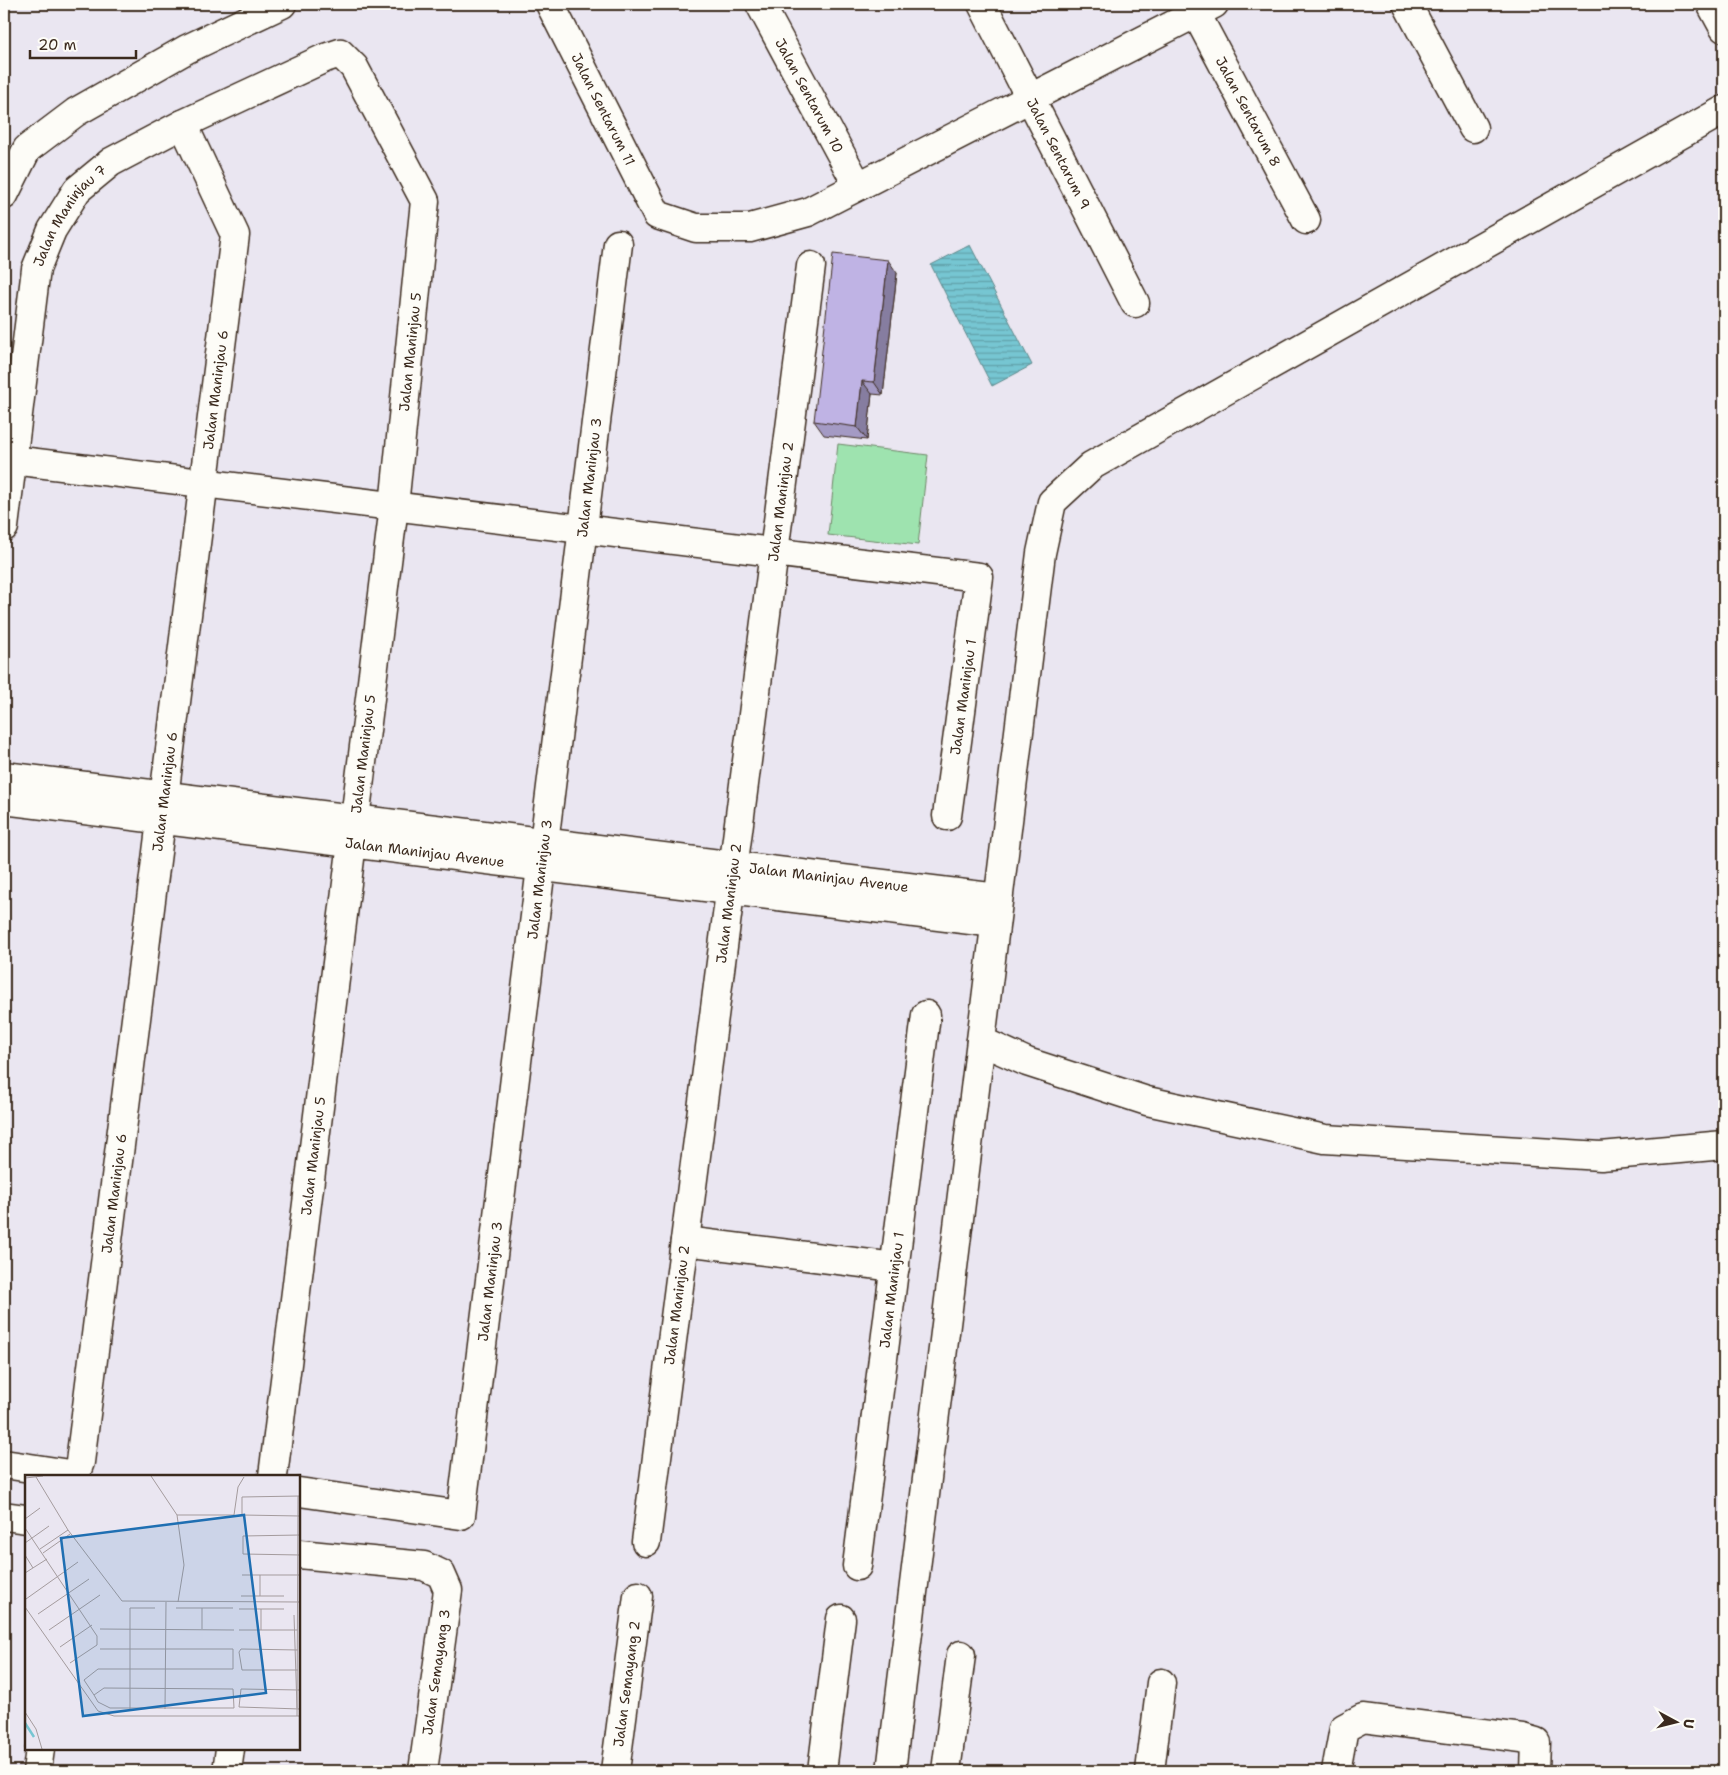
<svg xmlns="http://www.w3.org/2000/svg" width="1728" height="1775" viewBox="0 0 1728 1775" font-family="'Shantell Sans',sans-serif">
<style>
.pitch{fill:#9ee3af;stroke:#6c8666}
.water{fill:url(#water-rules);stroke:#5e888a}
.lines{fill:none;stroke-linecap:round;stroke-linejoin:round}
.street-casing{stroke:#3b2a1e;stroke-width:31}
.street{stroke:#fdfcf7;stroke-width:28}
.wall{fill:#a49ac4;stroke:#3b2a1e}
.shaded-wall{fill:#867da0;stroke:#3b2a1e}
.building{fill:#bfb3e4;stroke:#3b2a1e}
.labels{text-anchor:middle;stroke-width:4.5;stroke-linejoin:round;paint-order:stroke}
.street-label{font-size:14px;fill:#3b2a1e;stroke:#fdfcf7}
.inset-river{fill:none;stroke:#76c6d2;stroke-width:2.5}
.inset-road{fill:none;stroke:#a49b9d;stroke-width:1}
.view{fill:#1f6fb2;fill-opacity:0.15;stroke:#1f6fb2;stroke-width:2.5}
.inset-edge{fill:none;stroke:#3b2a1e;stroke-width:2.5}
</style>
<defs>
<pattern id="water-rules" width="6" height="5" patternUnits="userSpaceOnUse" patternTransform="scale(1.25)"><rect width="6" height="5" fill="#76c6d2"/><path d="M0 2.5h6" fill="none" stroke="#62a1aa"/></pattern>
</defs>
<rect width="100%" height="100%" fill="#eae6f1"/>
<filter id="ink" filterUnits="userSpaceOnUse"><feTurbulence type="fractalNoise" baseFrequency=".02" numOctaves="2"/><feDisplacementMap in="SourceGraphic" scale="10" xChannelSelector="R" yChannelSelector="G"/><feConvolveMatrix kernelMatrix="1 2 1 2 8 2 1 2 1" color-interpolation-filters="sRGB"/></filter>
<g filter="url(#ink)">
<polygon class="pitch" points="838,444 928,455 918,545 828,535"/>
<polygon class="water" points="970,245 1032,365 992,386 931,265"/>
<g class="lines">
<g class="street-casing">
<g id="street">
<path id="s1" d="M 550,4 L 657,215 L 696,228 L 750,228 L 808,212 L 1214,4"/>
<path id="s2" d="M 760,4 L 858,186"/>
<path id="s3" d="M 982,4 L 1135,303"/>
<path id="s4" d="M 1191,4 L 1306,220"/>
<polyline points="1407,4 1473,128"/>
<polyline points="1711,4 1724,28"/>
<polyline points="4,195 27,149 76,112 187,49 282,4"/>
<polyline points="12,460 979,577 947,816"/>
<path id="s5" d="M 4,527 L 36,269 L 52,230 L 77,190 L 111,162 L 183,124 L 325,58 L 340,53 L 354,67 L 425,201 L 394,506 L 273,1476"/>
<path id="s6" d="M 4,776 L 998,898"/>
<path id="s7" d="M 4,800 L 995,923"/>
<polyline points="981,1041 1027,1062 1147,1101 1325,1139 1601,1156 1724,1145"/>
<polyline points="685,1241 895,1267"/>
<path id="s8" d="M 4,1464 L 69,1474 L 77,1470 L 80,1462 L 235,235 L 183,124"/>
<path id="s9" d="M 299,1492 L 461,1515 L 618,244"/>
<polyline points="4,1516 26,1519"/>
<path id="s10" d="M 646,1542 L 811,266"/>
<polyline points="299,1554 424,1566 441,1574 448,1590 423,1771"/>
<path id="s11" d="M 857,1566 L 926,1015"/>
<polyline points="37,1771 40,1749"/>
<polyline points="227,1771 230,1749"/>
<path id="s12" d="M 615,1771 L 638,1596"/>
<polyline points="822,1771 841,1619"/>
<polyline points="891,1771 1041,553 1052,502 1091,466 1724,110"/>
<polyline points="946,1771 961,1655"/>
<polyline points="1150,1771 1161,1683"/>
<polyline points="1336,1771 1344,1728 1363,1718 1522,1738 1536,1742 1535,1771"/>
</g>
</g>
<use href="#street" class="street"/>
</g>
<polygon class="wall" points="897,273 883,395 872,394 867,440 824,435 814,421"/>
<g class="shaded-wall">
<polygon points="888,260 897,273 883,395 874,382"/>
<polygon points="862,381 872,394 867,440 857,427"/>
</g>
<polygon class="building" points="833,254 888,260 874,382 862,381 857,427 814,421"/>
</g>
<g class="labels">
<g class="street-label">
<text dy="5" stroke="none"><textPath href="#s2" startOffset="104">Jalan Sentarum 10</textPath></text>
<text dy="5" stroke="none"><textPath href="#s1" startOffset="118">Jalan Sentarum 11</textPath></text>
<text dy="5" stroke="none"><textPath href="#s4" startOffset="122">Jalan Sentarum 8</textPath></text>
<text dy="5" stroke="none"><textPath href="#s3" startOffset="168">Jalan Sentarum 9</textPath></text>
<text dy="5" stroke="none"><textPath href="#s5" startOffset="324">Jalan Maninjau 7</textPath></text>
<text transform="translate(410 352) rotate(-84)" y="5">Jalan Maninjau 5</text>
<text dy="5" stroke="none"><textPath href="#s8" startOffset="1164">Jalan Maninjau 6</textPath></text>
<text dy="5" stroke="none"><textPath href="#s9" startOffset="1209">Jalan Maninjau 3</textPath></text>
<text dy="5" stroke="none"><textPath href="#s10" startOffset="1049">Jalan Maninjau 2</textPath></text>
<text transform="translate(963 697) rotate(-82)" y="5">Jalan Maninjau 1</text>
<text transform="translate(363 754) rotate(-83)" y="5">Jalan Maninjau 5</text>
<text dy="5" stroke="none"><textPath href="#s8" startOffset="759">Jalan Maninjau 6</textPath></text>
<text dy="5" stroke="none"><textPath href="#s7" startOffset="424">Jalan Maninjau Avenue</textPath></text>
<text dy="5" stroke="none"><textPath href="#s6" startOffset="831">Jalan Maninjau Avenue</textPath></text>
<text dy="5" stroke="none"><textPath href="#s9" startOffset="804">Jalan Maninjau 3</textPath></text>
<text dy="5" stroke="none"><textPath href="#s10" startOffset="644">Jalan Maninjau 2</textPath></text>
<text transform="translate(313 1156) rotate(-83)" y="5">Jalan Maninjau 5</text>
<text dy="5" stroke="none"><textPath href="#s8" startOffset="354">Jalan Maninjau 6</textPath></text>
<text dy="5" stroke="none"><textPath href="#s9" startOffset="399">Jalan Maninjau 3</textPath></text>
<text dy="5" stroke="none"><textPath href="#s11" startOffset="278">Jalan Maninjau 1</textPath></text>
<text dy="5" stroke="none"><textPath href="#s10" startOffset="239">Jalan Maninjau 2</textPath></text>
<text transform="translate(436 1672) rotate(-82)" y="5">Jalan Semayang 3</text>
<text dy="5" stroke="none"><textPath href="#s12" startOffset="88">Jalan Semayang 2</textPath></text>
</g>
</g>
<g transform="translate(25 1475)">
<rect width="275" height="275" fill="#eae6f1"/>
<path class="inset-river" d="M 0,248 L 9,262"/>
<path class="inset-road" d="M 126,1 L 152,40 L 209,40 L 213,12 L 219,2M 11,2 L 43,55 L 97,126 L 275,127M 0,3 L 18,1M 275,21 L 217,22 L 217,40 L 275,41M 152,40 L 159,90 L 153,127M 0,44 L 15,33M 0,53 L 72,161 L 72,170 L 45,188M 275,60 L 218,61 L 218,79 L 275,80M 0,68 L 24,51M 15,74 L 43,55M 18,78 L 45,59M 0,80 L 8,93M 0,98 L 22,84M 217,100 L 275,100M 235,100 L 235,121M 216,121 L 259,121M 1,124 L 53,87M 0,132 L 73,236 L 89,241 L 275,241M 151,133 L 208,133M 214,134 L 259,134M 236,134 L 236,155M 13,139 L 64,104M 269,140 L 272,233M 75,154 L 209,155M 177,154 L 177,133M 24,155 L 75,120M 214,155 L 273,155M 35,172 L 67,150M 273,195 L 217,195 L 214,177 L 216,174 L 273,175M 274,215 L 216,214 L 214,232 L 275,234M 69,220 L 79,213 L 208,214 L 209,233 L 85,233 L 73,227 L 69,220 L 59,205 L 73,194 L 208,194 L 208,174 L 75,174M 105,234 L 105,133 L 130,133M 140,234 L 141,127M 0,237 L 11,254 L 17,274M 272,241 L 273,21"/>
<path class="view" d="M 219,40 L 241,218 L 58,241 L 36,63 Z"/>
<rect width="275" height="275" class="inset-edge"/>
</g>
<rect width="1728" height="1775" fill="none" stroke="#fdfcf7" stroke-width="20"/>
<rect x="10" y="10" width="1708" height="1755" fill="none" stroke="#3b2a1e" stroke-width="2" filter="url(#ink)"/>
<g transform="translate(1676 1722) rotate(97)" stroke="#fdfcf7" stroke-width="4" paint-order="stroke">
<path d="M0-4L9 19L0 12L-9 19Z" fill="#3b2a1e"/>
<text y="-8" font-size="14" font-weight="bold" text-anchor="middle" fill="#3b2a1e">U</text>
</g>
<path d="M30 50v8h106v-8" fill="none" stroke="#3b2a1e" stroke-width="2.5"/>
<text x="38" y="50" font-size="15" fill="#3b2a1e" stroke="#fdfcf7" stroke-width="4" paint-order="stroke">20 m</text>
</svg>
